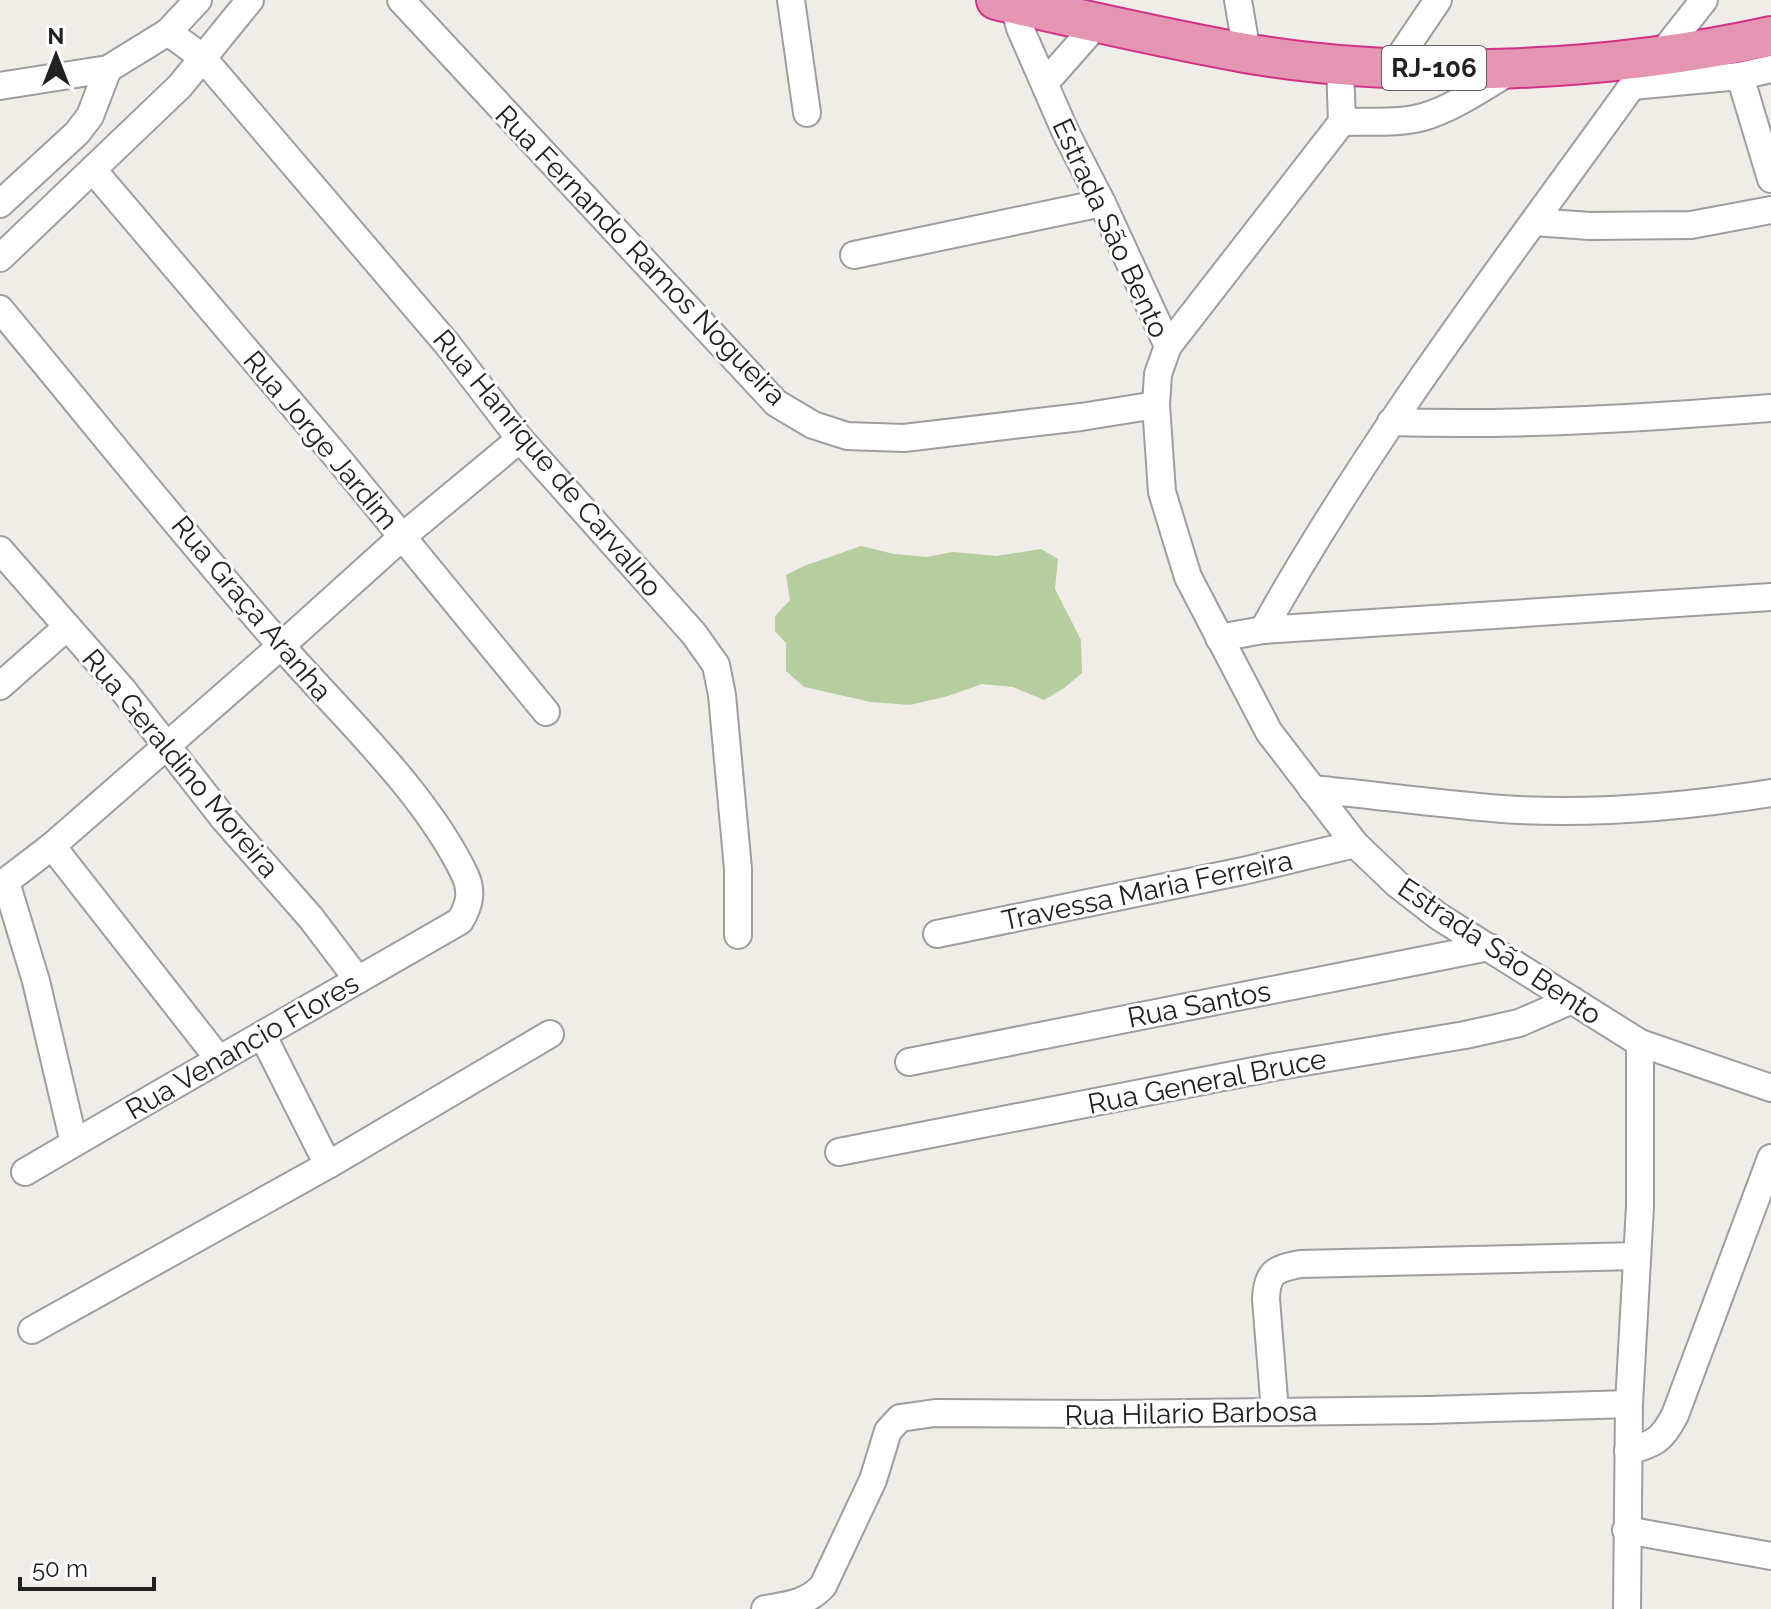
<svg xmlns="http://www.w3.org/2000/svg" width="1771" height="1609" viewBox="0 0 1771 1609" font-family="Raleway,sans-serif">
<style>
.forest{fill:#b5cd9f}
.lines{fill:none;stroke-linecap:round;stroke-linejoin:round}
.minor-casing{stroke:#9e9e9e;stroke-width:30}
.highway-casing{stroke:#d23286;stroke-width:42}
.minor{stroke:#fff;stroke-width:26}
.highway{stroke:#e395b2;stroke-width:38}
.labels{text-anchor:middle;stroke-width:6;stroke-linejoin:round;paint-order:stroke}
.shield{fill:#fff;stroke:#646464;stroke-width:2}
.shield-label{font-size:26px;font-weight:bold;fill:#212121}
.street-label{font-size:28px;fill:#212121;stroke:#fff}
</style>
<rect width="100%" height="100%" fill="#f0ece8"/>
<polygon class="forest" points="861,546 894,554 927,557 953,552 996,556 1041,549 1058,559 1055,589 1081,640 1082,673 1064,688 1044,700 1013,687 982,684 948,696 910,705 871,702 804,687 786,671 786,643 775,631 775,616 790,600 786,575 804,566"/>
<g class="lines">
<g class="minor-casing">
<g id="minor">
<polyline points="401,0 776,403 813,425 847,436 904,438 1081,417 1156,405"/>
<polyline points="791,0 807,113"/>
<polyline points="1238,0 1247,53"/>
<polyline points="1014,4 1020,28 1066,133 1102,203 1168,346"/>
<polyline points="168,32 202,57 448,345 520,439 694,634 716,665 722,695 738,869 738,935"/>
<polyline points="1340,64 1342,122 1168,346 1158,374 1156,405 1162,492 1188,577 1269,732 1355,844 1397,884 1438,916 1640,1043 1640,1206 1629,1404 1627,1609"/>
<polyline points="1392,68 1438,0"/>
<polyline points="1740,76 1771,179"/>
<polyline points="1045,83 1097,24"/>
<polyline points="0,86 108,69 168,32 198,0"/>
<polyline points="1632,86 1740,76 1771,69"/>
<path d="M 1342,122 C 1368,121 1398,124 1423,117 C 1454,108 1483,87 1511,71"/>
<polyline points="93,170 336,456 546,712"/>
<polyline points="0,204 77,133 90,116 108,69"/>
<polyline points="1534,222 1590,226 1691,225 1771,210"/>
<polyline points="854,255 1102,203"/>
<polyline points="0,258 180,86 250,0"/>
<path d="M 0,309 C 94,422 186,538 284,649 C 344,717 426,793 465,875 C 473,892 469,906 460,921 C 315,1005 169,1087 25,1172"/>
<path d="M 1391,422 C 1518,426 1644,418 1771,408"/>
<polyline points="0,550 123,690 224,819 311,918 358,980"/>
<path d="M 1263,630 C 1370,438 1504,264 1632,86 L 1659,57 L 1704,0"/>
<polyline points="1219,638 1263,630 1771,597"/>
<polyline points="0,686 67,627"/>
<path d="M 1312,789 C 1375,795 1438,804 1502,809 C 1592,815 1682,807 1771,793"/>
<polyline points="52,846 218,1058"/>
<polyline points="6,882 36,981 74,1143"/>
<polyline points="0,886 52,846 281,646 402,537 520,439"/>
<polyline points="937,934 1243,871 1355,844"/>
<polyline points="263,1036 328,1165"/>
<polyline points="1640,1043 1771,1088"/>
<polyline points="909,1062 1489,947"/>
<polyline points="839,1152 1274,1067 1465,1035 1519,1023 1572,1000"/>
<polyline points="32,1330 328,1165 550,1034"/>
<path d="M 1275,1412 L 1266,1299 C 1267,1272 1275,1269 1300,1264 L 1637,1256"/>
<path d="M 1628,1451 C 1655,1444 1662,1440 1675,1415 L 1771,1158"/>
<polyline points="1626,1530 1771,1556"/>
<path d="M 765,1609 C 788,1605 806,1604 823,1586 L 873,1480 L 888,1431 L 900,1418 L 935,1413 L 1105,1414 L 1429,1410 L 1629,1404"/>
</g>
</g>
<g class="highway-casing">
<path id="highway" d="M 996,0 C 1079,19 1161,38 1245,53 C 1410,81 1608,72 1771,36"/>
</g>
<use href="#minor" class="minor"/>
<use href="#highway" class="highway"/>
</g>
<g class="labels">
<rect class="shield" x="1382" y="46" width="104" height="44" rx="6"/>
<g class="shield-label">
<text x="1434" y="77">RJ-106</text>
</g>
<g class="street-label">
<text transform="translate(1111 228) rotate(65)" y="10">Estrada São Bento</text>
<text transform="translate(641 255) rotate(46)" y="10">Rua Fernando Ramos Nogueira</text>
<text transform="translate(321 440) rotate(50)" y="10">Rua Jorge Jardim</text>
<text transform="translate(548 463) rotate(50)" y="10">Rua Hanrique de Carvalho</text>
<text transform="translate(252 608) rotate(50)" y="10">Rua Graça Aranha</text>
<text transform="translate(181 763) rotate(50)" y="10">Rua Geraldino Moreira</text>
<text transform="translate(1147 890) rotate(-12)" y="10">Travessa Maria Ferreira</text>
<text transform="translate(1500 951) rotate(34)" y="10">Estrada São Bento</text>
<text transform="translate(1199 1004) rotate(-11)" y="10">Rua Santos</text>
<text transform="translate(242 1046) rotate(-30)" y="10">Rua Venancio Flores</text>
<text transform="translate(1207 1081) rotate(-11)" y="10">Rua General Bruce</text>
<text transform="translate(1191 1413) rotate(-1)" y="10">Rua Hilario Barbosa</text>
</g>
</g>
<g transform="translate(56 56)" stroke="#ffffff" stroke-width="6" paint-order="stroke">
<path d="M0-6L14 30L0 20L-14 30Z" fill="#212121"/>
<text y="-12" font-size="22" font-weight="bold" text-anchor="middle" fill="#212121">N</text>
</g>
<path d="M20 1577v12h134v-12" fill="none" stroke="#212121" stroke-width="4"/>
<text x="32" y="1577" font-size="24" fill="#212121" stroke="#ffffff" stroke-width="6" paint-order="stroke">50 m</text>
</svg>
